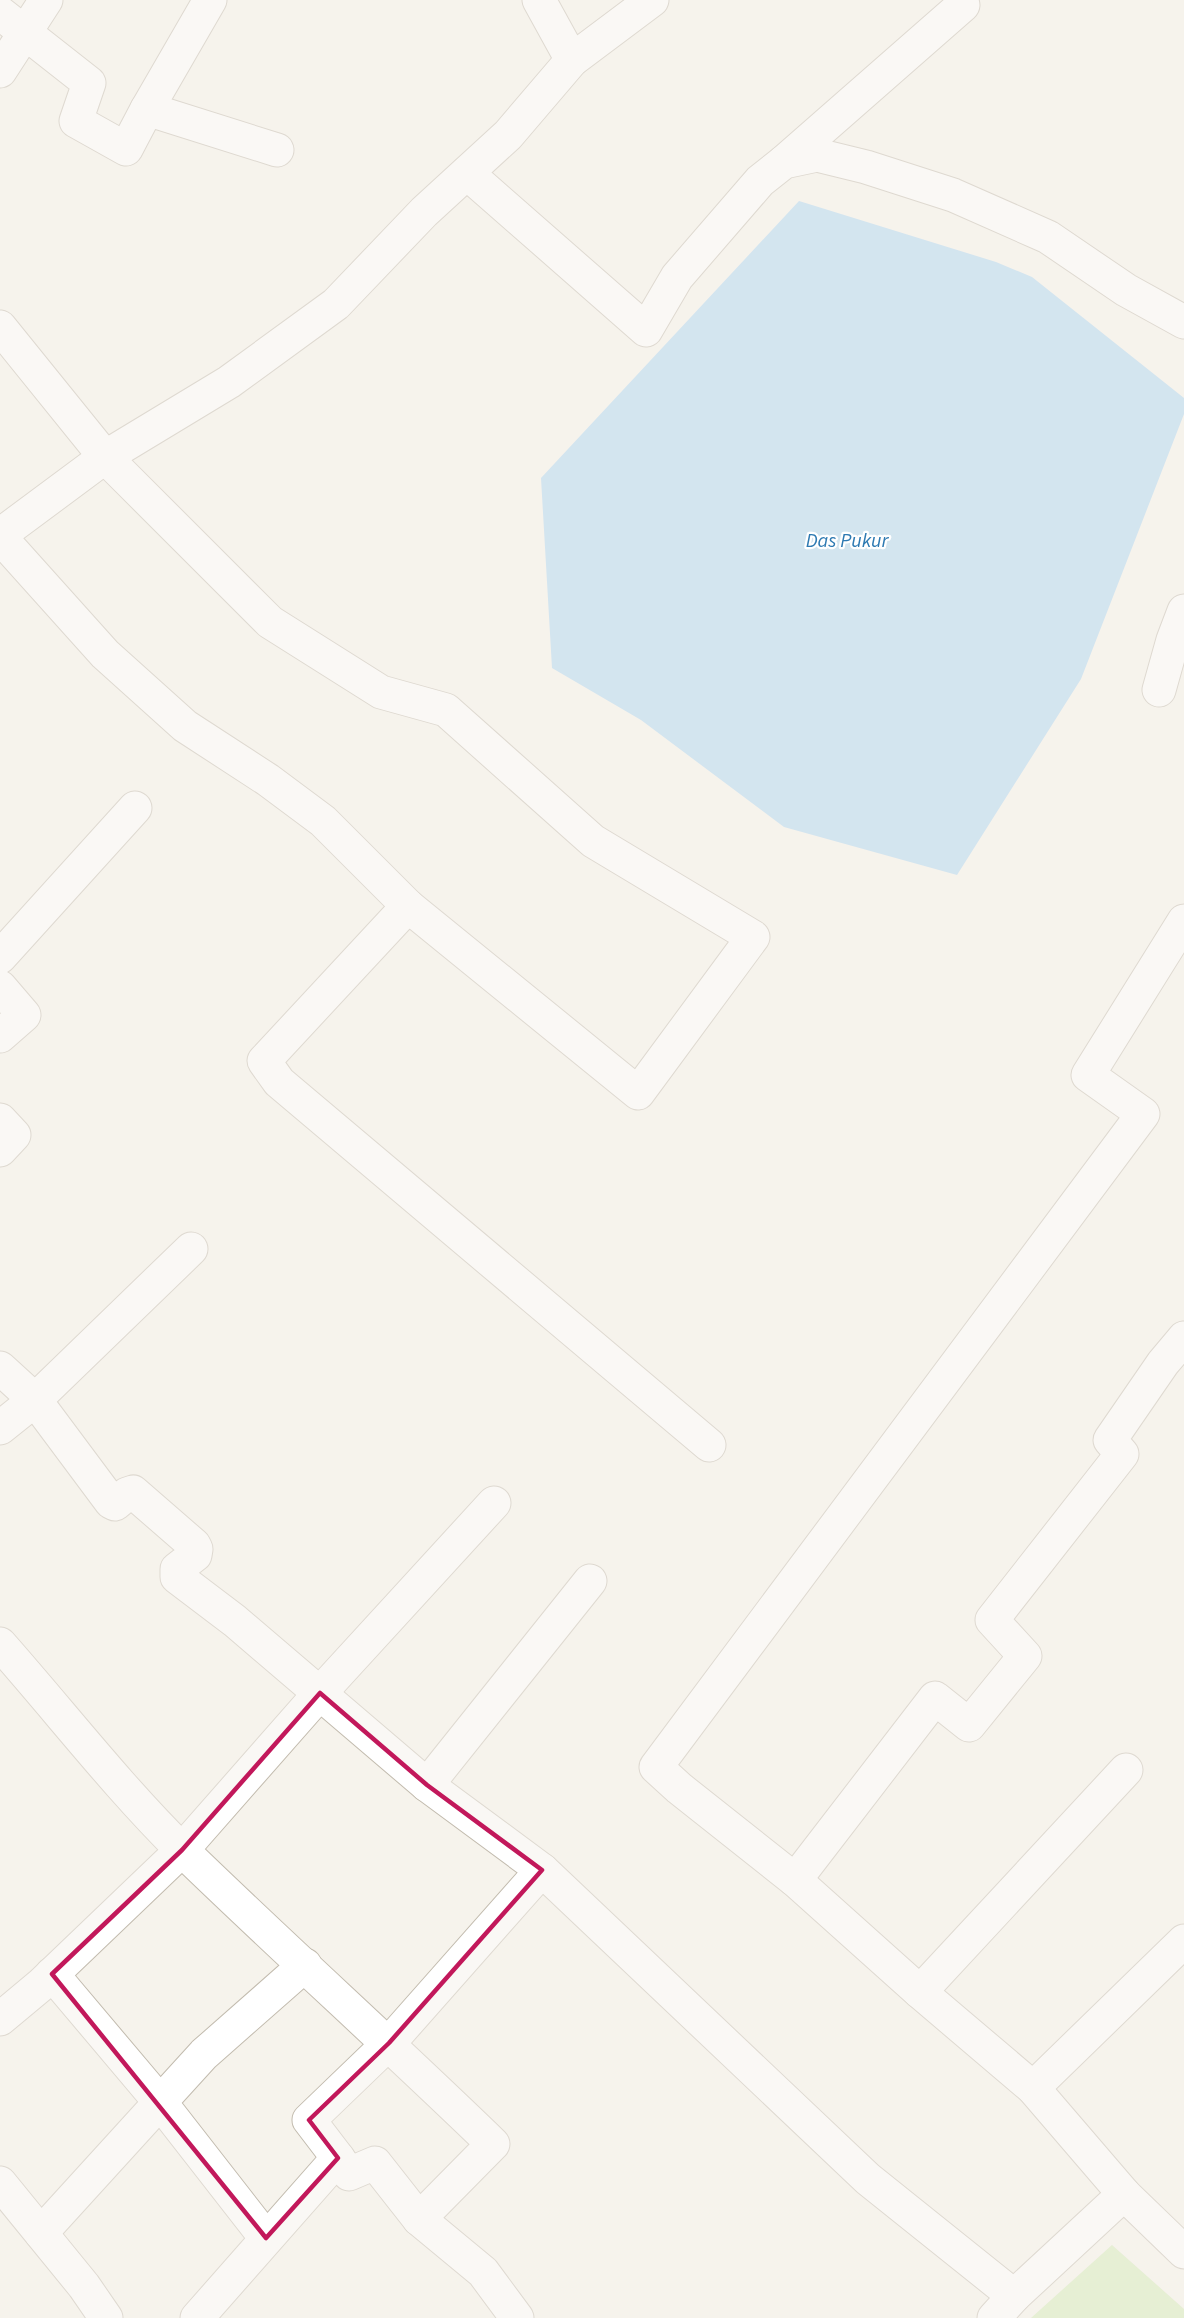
<svg xmlns="http://www.w3.org/2000/svg" width="1184" height="2318" font-family="'Source Sans 3',sans-serif">
<rect width="100%" height="100%" fill="#f6f3ec"/>
<!-- green -->
<polygon fill="#d2eab5" points="1112,2245 1184,2309 1184,2318 1031,2318"/>
<!-- water -->
<polygon fill="#a9d4f2" points="799,201 996,262 1032,277 1184,398 1184,414 1081,679 957,875 784,827 641,720 552,668 541,478"/>
<g fill="none" stroke-linecap="round" stroke-linejoin="round">
<defs>
<g id="minor">
<polyline points="539,0 572,60"/>
<polyline points="0,13 89,83 76,121 126,149 147,109 277,150"/>
<polyline points="0,71 46,0"/>
<polyline points="147,109 210,0"/>
<polyline points="784,162 963,5"/>
<polyline points="467,173 646,330 677,277 760,181 784,162 817,155 866,167 953,195 1048,237 1126,290 1184,322"/>
<polyline points="0,327 105,457 270,622 381,692 446,710 593,841 753,937 638,1093 408,906 264,1061 279,1082 709,1445"/>
<polyline points="0,535 105,457 229,382 336,304 424,212 508,135 572,60 652,0"/>
<polyline points="0,537 105,654 185,726 268,780 323,821 408,906"/>
<polyline points="1159,690 1173,640 1184,611"/>
<polyline points="0,957 135,808"/>
<polyline points="0,987 24,1015 0,1036"/>
<polyline points="0,1120 14,1135 0,1150"/>
<polyline points="0,1368 35,1400 191,1249"/>
<polyline points="0,1428 35,1400 111,1502 115,1504 127,1494 133,1492 194,1545 196,1549 195,1555 177,1569 177,1577 235,1621 427,1785 542,1870 868,2179 1014,2296"/>
<path d="M 0,1644 C 61,1713 118,1787 183,1851 C 285,1950 391,2045 493,2144 L 419,2219 L 483,2272 L 517,2318"/>
<polyline points="427,1785 590,1581"/>
<polyline points="795,1880 935,1698 969,1725 1025,1656 992,1620 1122,1454 1110,1440 1163,1363 1184,1338"/>
<polyline points="52,1974 160,2102 266,2238"/>
<polyline points="920,1992 1126,1770"/>
<polyline points="0,2019 42,1984 182,1850 320,1693 494,1503"/>
<polyline points="1033,2088 1184,1941"/>
<polyline points="338,2158 349,2174 375,2163 419,2219"/>
<polyline points="0,2183 84,2286 106,2318"/>
<polyline points="1124,2194 1033,2088 920,1992 795,1880 679,1788 656,1767 1143,1114 1088,1075 1184,921"/>
<polyline points="41,2233 204,2054 305,1965"/>
<polyline points="197,2318 338,2158 309,2120 389,2043 542,1870"/>
<polyline points="994,2318 1014,2296 1124,2194 1184,2252"/>
</g>
</defs>
<!-- minor casing -->
<use href="#minor" stroke="#c2bbae" stroke-width="35"/>
<!-- minor -->
<use href="#minor" stroke="#fff" stroke-width="33"/>
</g>
<!-- marked area -->
<path d="M0 0H1184V2318H0ZM 320,1693 L 427,1785 L 542,1870 L 389,2043 L 309,2120 L 338,2158 L 266,2238 L 52,1974 L 182,1850 Z" fill="#f6f3ec" fill-opacity=".55" fill-rule="evenodd"/>
<path fill="none" stroke="#c2185b" stroke-width="4.5" stroke-linejoin="round" d="M 320,1693 L 427,1785 L 542,1870 L 389,2043 L 309,2120 L 338,2158 L 266,2238 L 52,1974 L 182,1850 Z"/>
<g text-anchor="middle" dominant-baseline="central" stroke-width="4.5" stroke-linejoin="round" paint-order="stroke">
<!-- water labels -->
<g font-size="20" font-style="italic" fill="#2e7ab2" stroke="#fff">
<text x="847" y="541">Das Pukur</text>
</g>
</g>
</svg>
